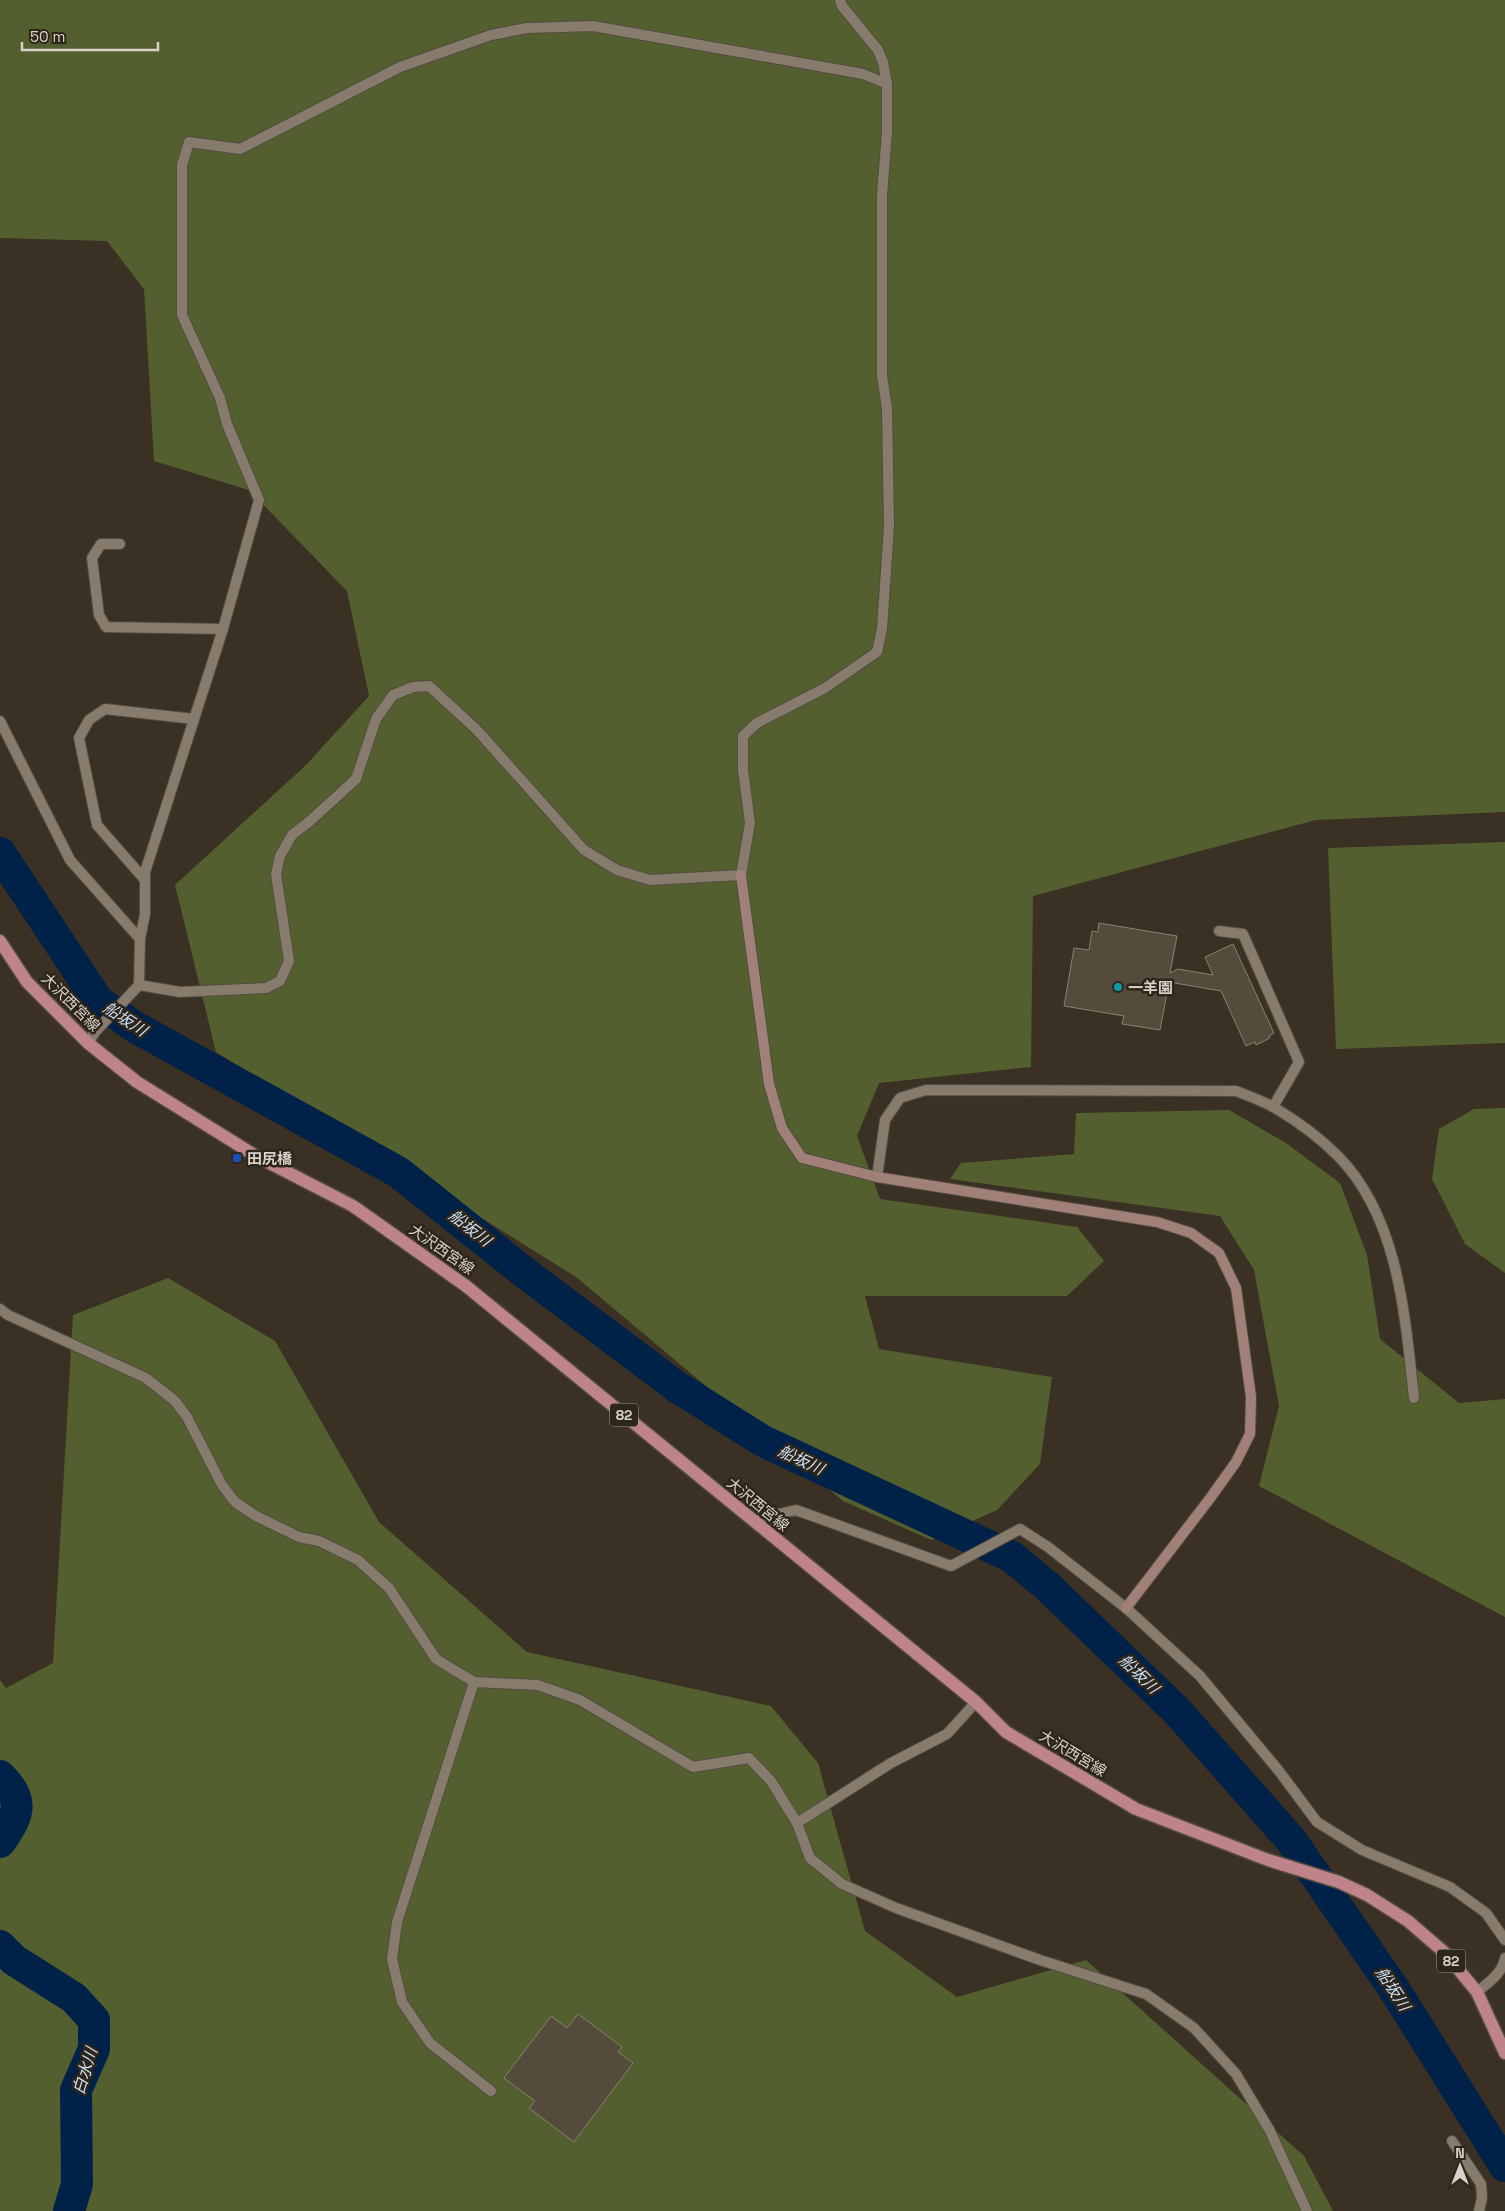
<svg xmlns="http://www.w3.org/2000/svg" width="1505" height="2211" font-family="'Space Grotesk','Noto Sans JP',sans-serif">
<rect width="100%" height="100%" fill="#3a3023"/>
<!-- green -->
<g fill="#545f2f">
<polygon points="0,0 1505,0 1505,812 1316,820 1033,896 1031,1067 879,1083 857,1136 880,1199 1077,1227 1104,1261 1067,1296 865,1296 879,1349 1052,1377 1040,1464 997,1510 931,1540 843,1501 576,1277 216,1052 175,885 306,765 369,696 347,591 249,490 154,461 144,289 107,241 0,238"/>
<polygon points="1505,842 1505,1043 1336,1049 1328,848"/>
<polygon points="1505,1108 1505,1273 1465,1244 1432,1179 1439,1129 1474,1109"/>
<polygon points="1229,1110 1286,1143 1340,1183 1367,1255 1380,1339 1459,1403 1505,1399 1505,1617 1259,1486 1279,1406 1254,1270 1220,1216 950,1179 961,1163 1074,1154 1076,1113"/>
<polygon points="168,1278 275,1341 379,1522 527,1652 771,1706 818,1763 865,1931 957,1997 1086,1960 1304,2156 1333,2211 0,2211 0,1680 6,1688 53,1663 73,1315"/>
</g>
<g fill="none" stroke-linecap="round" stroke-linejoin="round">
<!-- river -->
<g stroke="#002248" stroke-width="32">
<polyline points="0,853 98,1001 135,1027 398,1172 529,1276 677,1387 763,1441 1012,1557 1047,1586 1177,1711 1291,1840 1394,1989 1505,2166"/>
<path d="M 0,1776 C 26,1801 18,1816 0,1842"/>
<polyline points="0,1946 14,1960 74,1998 94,2020 94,2049 76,2090 77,2184 69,2211"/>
</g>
</g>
<!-- building -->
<g fill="#554b3d" stroke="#8b8071">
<polygon points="1099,923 1177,936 1170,973 1178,969 1213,975 1205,957 1233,944 1274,1033 1269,1036 1270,1038 1256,1045 1255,1042 1246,1046 1221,991 1169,982 1160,1030 1122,1024 1124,1016 1064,1006 1074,948 1089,950 1092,931 1098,932"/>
<polygon points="578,2014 622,2047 618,2052 633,2063 574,2142 529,2108 535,2101 504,2078 551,2016 567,2028"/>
</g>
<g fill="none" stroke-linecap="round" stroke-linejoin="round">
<defs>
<polyline id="lane" points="1219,931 1243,934 1299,1062 1273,1107"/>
<g id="street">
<polyline points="120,544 101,544 92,558 99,615 106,627 223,629"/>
<polyline points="0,721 70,860 140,939"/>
<polyline points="145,880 97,825 79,738 89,720 105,709 194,719"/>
<polyline points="139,985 180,992 266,988 280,981 289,961 276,874 280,856 292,835 310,821 356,779 376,719 393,695 413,687 429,686 476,729 584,850 617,870 650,880 741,875 750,823 743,770 743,736 757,723 825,688 877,652 882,629 889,526 887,408 882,376 882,195 887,132 887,84 883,62 878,50 842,6 840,0"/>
<polyline points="88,1043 95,1032 139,985 140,939 145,914 145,872 223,629 259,500 227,424 220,398 182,315 182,165 189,142 240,149 400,67 491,35 527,28 593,26 863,74 887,84"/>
<path d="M 877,1177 L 885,1120 L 900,1098 L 926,1090 L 1236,1091 C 1249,1096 1263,1101 1275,1108 C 1297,1121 1320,1138 1338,1156 C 1399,1218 1405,1317 1414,1398"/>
<polyline points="0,1309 8,1315 146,1378 175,1401 187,1417 222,1485 235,1502 256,1516 299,1537 319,1541 358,1560 389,1588 436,1659 474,1682 538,1685 580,1700 693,1767 749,1758 771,1781 797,1823 810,1858 842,1884 896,1908 1040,1960 1146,1994 1194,2028 1236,2074 1270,2131 1307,2211"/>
<polyline points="753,1520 796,1510 951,1566 1020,1529 1048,1547 1126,1608 1200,1676 1279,1771 1317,1822 1362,1850 1450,1887 1486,1913 1505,1940"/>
<polyline points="474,1682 397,1922 392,1959 402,2002 430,2043 491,2091"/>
<polyline points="797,1823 891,1763 947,1734 976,1702"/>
<path d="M 1477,1992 C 1489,1982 1502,1974 1505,1958"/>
<polyline points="1452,2141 1481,2184 1482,2198 1479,2211"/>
</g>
<polyline id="secondary" points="741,875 769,1084 782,1128 802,1158 877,1177 1157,1222 1191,1233 1219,1253 1236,1288 1251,1397 1250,1434 1236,1462 1211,1497 1126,1608"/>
<polyline id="primary" points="0,941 27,982 88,1043 137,1082 256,1156 353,1206 466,1286 976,1702 1006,1732 1136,1809 1268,1860 1339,1882 1367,1895 1408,1921 1445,1953 1477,1992 1505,2053"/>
</defs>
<!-- lane casing -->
<use href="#lane" stroke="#544c41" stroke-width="12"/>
<!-- street casing -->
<use href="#street" stroke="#544c41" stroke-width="12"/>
<!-- secondary casing -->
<use href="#secondary" stroke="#544c41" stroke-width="12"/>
<!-- primary casing -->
<use href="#primary" stroke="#544c41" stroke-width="15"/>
<!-- lane -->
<use href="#lane" stroke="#867b6c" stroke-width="10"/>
<!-- street -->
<use href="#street" stroke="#867b6c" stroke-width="10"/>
<!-- secondary -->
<use href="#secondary" stroke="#a2807a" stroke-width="10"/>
<!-- primary -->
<use href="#primary" stroke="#be8489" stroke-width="12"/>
</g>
<!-- markers -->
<circle fill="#0f9aa8" stroke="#2f261a" stroke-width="2" cx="1118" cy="987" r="5"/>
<rect fill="#1a4fb4" stroke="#2f261a" stroke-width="2" x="232" y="1153" width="10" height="10" rx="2.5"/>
<g text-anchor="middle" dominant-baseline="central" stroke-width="5" stroke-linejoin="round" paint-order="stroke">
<!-- shield labels -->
<g fill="#2f261a" stroke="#a59e94" stroke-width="1">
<rect x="610" y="1403.5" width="28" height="23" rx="4"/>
<rect x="1437" y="1949.5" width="28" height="23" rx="4"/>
</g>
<g font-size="14" font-weight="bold" fill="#d7d1c9">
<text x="624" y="1415">82</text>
<text x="1451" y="1961">82</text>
</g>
<!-- poi labels -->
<g font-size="15" font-weight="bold" fill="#d7d1c9" stroke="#2f261a" text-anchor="start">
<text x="1128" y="987">一羊園</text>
<text x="247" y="1158">田尻橋</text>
</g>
<!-- street labels -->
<g font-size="15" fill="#d7d1c9" stroke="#2f261a">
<text transform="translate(71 1002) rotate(45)">大沢西宮線</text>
<text transform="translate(442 1249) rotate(35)">大沢西宮線</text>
<text transform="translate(758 1504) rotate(39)">大沢西宮線</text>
<text transform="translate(1073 1753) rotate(31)">大沢西宮線</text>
</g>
<!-- water labels -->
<g font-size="16" font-style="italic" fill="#c9dffa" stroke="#2f261a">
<text transform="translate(125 1019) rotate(33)">船坂川</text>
<text transform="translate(470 1228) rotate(38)">船坂川</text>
<text transform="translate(801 1460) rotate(25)">船坂川</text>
<text transform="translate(1139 1674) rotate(44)">船坂川</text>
<text transform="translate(1393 1989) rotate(57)">船坂川</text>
<text transform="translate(85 2071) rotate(-73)">白水川</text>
</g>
</g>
<!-- north arrow -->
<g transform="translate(1460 2166)" stroke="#2f261a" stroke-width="4" paint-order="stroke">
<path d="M0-4L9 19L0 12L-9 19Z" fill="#d7d1c9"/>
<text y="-8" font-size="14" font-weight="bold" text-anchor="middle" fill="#d7d1c9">N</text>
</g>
<!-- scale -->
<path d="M22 42v8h136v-8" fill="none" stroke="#d7d1c9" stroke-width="2.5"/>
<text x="30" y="42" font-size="15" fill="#d7d1c9" stroke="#2f261a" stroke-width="4" paint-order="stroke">50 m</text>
</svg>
